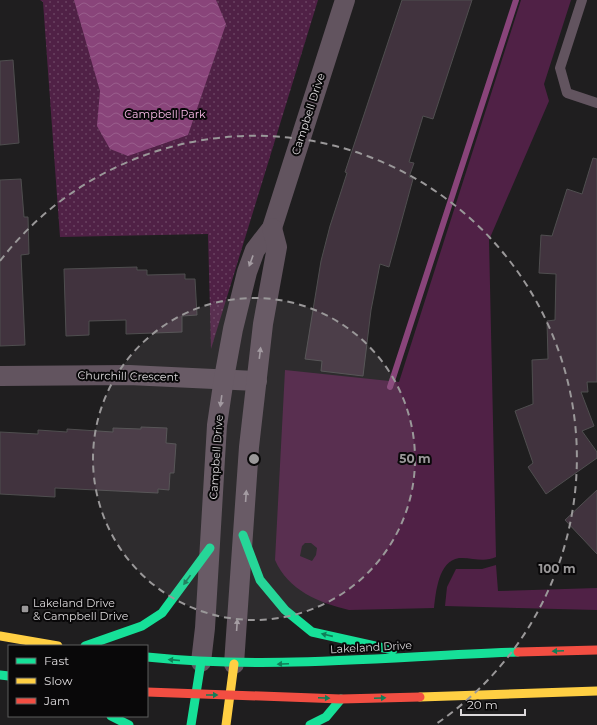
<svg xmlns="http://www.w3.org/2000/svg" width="597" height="725" font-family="Montserrat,sans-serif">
<defs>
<pattern id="park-dots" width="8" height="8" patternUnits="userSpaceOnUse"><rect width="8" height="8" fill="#502146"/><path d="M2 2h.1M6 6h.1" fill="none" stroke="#694160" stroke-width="1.8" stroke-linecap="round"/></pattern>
<pattern id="water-waves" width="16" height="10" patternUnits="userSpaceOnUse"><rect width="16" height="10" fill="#89447a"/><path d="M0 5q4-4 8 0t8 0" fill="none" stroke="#995e8c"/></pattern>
</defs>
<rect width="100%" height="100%" fill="#1f1e1f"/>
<!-- green -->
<g fill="#502146" fill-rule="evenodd">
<path d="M 521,0 L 571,0 L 544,84 L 549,101 L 489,240 L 496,557 C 483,563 472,557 459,558 C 438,561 436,593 434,608 L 349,610 C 319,603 288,590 275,560 L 285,370 L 399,382 ZM 305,543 L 311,543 L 317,548 L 316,555 L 312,561 L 300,556 L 302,546 Z"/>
<polygon points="496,565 498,591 597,588 597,610 445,606 447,587 456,569 482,569"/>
</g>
<!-- park -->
<polygon fill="url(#park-dots)" points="40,0 318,0 211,349 208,234 60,237 43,2"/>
<!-- water -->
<polygon fill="url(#water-waves)" points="74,0 216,0 226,24 188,135 128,156 110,149 97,126 100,91"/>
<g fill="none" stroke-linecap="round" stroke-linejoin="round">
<!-- stream -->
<polyline stroke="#89447a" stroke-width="6" points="390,387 516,0"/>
</g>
<!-- building -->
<g fill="#41333e" stroke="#4f4e4f">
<polygon points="402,0 472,0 433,119 423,116 409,162 414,163 409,177 413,179 389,267 380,264 371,310 363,376 321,371 322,361 305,359 321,261 330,226 347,173 345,172"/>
<polygon points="13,60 19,143 0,145 0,61"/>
<polygon points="593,158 597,159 597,382 587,382 588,392 581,392 594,426 582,431 597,452 597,458 546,494 528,467 533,463 515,411 533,404 532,360 548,359 547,321 555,320 556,274 539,273 541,235 552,236 567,189 582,194"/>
<polygon points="21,179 24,217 28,217 29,254 21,255 25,345 0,346 0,180"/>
<polygon points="137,267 137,270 147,270 147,275 185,274 185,279 195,279 197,315 182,316 182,332 126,334 126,320 89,321 89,335 66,336 64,269"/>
<polygon points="141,427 167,428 166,443 176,444 174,473 170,473 169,490 158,489 158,493 55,488 55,497 0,494 0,432 38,434 38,430 67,432 67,429 113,432 113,428 141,429"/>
<polygon points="597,490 597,554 565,520"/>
</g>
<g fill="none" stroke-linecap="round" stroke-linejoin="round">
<!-- lane -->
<polyline stroke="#62545f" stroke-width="10" points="582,0 560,68 567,93 597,103"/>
<!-- street -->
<g stroke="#62545f" stroke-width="20">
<polyline points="0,376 129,375 257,381"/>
<polyline points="201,662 205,628 217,425 224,378 233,329 247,272 255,250 272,228 345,0"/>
<polyline points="234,664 249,447 263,324 277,247 272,228"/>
</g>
<!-- fast -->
<g stroke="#16e098" stroke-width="9">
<polyline points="243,535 260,580 285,610 312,632 393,650"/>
<polyline points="85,646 142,626 162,613 210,548"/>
<path d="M 147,657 C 271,670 394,656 518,652"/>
<polyline points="0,675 9,676"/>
<polyline points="111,716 129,725"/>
<polyline points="191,725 201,662"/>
<polyline points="310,725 326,717 341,699"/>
</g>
<!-- slow -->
<g stroke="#ffcf43" stroke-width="9">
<polyline points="0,636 58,646"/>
<polyline points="420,697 597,691"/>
<polyline points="226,725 234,664"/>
</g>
<!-- jam -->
<g stroke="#f24e42" stroke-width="9">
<polyline points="518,652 597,650"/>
<polyline points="147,692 341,699 420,697"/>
</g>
</g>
<!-- one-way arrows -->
<defs><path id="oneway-solid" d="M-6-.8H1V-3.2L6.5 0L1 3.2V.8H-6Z"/></defs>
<g fill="#a59da3">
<use href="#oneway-solid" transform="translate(251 261) rotate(110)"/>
<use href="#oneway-solid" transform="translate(260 353) rotate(-83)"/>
<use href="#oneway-solid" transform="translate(221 401) rotate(98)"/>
<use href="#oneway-solid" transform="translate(246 496) rotate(-86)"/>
<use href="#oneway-solid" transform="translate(237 625) rotate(-86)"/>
</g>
<g fill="#107f58">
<use href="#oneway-solid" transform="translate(187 580) rotate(126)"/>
<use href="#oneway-solid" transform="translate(327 635) rotate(-167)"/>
<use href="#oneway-solid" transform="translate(558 651) rotate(178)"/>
<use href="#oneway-solid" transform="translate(174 660) rotate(-175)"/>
<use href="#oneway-solid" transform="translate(283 664) rotate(177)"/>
<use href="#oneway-solid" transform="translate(212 695)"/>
<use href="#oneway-solid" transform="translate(324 698) rotate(2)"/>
<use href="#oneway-solid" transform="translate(380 698) rotate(-2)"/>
</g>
<!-- distance rings -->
<circle cx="254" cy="459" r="161" fill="#9a9899" fill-opacity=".12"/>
<g fill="none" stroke="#9a9899" stroke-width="2" stroke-dasharray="7 5">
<circle cx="254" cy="459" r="161"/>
<path d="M0 261A322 322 0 1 1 436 724"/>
</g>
<!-- markers -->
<rect fill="#9a9899" stroke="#090809" stroke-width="1.5" x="21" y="605" width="8" height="8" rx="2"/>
<g text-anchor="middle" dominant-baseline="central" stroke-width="4" stroke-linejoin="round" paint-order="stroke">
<!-- park labels -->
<g font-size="11" fill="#fcbcea" stroke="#090809">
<text x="165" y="114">Campbell Park</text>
</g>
<!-- street labels -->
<g font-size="11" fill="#dcd9db" stroke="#090809">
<text transform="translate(308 114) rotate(-72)">Campbell Drive</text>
<text transform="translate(128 376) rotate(1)">Churchill Crescent</text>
<text transform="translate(216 457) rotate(-86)">Campbell Drive</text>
<text transform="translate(371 647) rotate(-3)">Lakeland Drive</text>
</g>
<!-- poi labels -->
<g font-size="11" fill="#dcd9db" stroke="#090809" text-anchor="start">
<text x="33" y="603">Lakeland Drive<tspan x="33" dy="13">&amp; Campbell Drive</tspan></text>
</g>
</g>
<circle cx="254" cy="459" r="6" fill="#9a9899" stroke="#090809" stroke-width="2"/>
<g font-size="12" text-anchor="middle" font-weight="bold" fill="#9a9899" stroke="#090809" stroke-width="4" stroke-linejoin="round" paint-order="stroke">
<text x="415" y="463">50 m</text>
<text x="557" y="573">100 m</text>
</g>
<!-- legend -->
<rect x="8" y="645" width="140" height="72" fill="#090809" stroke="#5d5c5d"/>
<rect x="16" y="658" width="20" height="6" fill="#16e098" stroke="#5d5c5d"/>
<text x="44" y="665" font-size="12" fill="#dcd9db">Fast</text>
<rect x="16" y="678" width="20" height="6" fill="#ffcf43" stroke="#5d5c5d"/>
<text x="44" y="685" font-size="12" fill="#dcd9db">Slow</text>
<rect x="16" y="698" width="20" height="6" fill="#f24e42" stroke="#5d5c5d"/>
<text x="44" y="705" font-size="12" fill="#dcd9db">Jam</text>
<!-- scale -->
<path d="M461 709v6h64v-6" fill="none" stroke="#dcd9db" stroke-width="2"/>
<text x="467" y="709" font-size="12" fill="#dcd9db" stroke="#090809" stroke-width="3" paint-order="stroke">20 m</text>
</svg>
